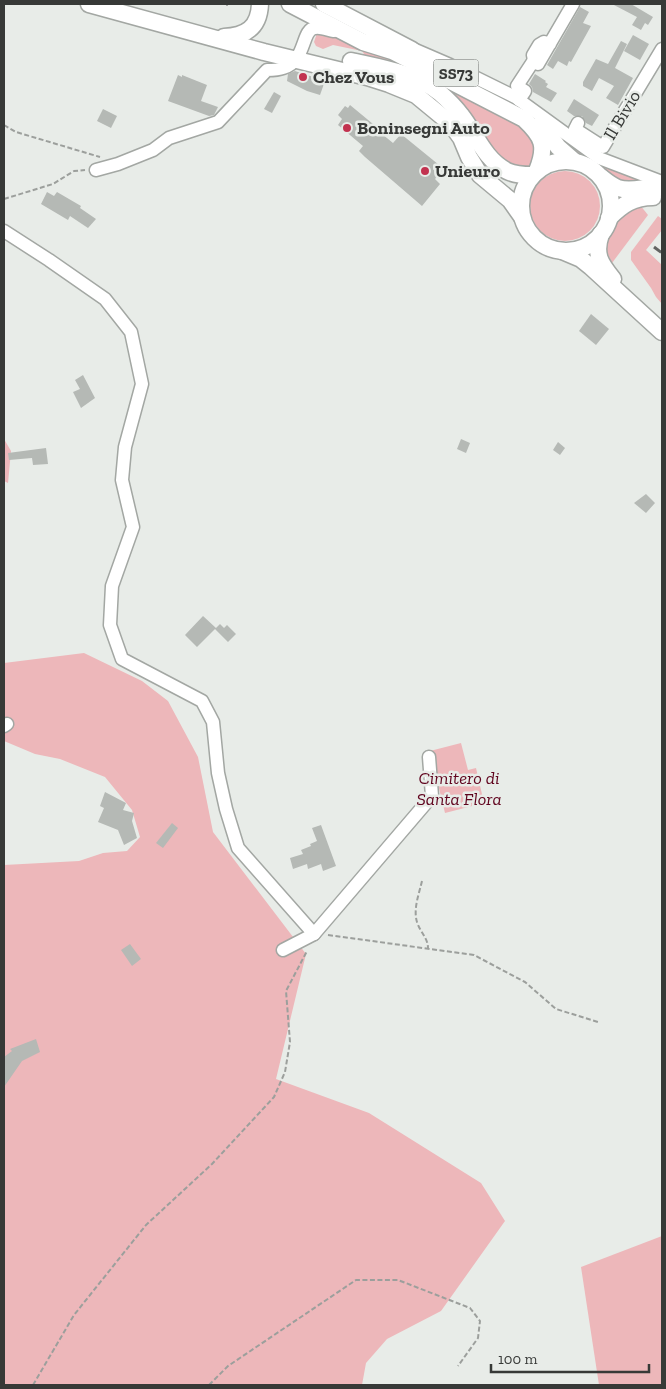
<svg xmlns="http://www.w3.org/2000/svg" width="666" height="1389" font-family="'Zilla Slab',serif">
<rect width="100%" height="100%" fill="#e8ece8"/>
<!-- green -->
<g fill="#edb7ba">
<polygon points="317,33 348,39 459,91 528,131 537,145 533,165 524,171 501,161 465,114 370,63 362,51 333,45 323,49 316,46 314,42"/>
<polygon points="551,126 649,181 647,184 615,181 589,158 578,155 570,150"/>
<circle cx="565" cy="206" r="35"/>
<polygon points="640,205 648,215 612,263 605,248 606,240 620,215"/>
<polygon points="658,216 662,219 662,230 646,250 662,265 662,304 656,297 651,288 631,260 631,252"/>
<polygon points="4,439 11,451 8,483 4,481"/>
<polygon points="84,653 142,681 168,701 198,757 213,832 306,954 276,1079 369,1113 481,1183 505,1221 441,1311 387,1339 366,1363 362,1385 4,1385 4,865 79,861 103,853 127,851 140,837 132,810 105,777 60,759 35,754 4,741 4,663"/>
<polygon points="461,743 468,770 476,768 484,803 445,813 430,751"/>
<polygon points="662,1236 662,1385 599,1385 581,1267"/>
</g>
<!-- building -->
<g fill="#b5b9b5">
<polygon points="612,4 631,4 653,17 648,25 645,23 641,30 632,25 637,17"/>
<polygon points="580,7 589,12 583,23 591,26 571,62 569,61 567,66 558,61 553,69 547,65"/>
<polygon points="633,35 649,44 640,60 624,51"/>
<polygon points="621,41 627,44 615,68 633,78 618,105 606,98 614,86 599,78 592,91 583,86 583,82 596,59 608,64"/>
<polygon points="295,71 325,81 320,95 307,91 287,81 288,74"/>
<polygon points="535,74 546,81 545,82 548,84 546,87 557,93 551,102 533,92 532,87 529,84"/>
<polygon points="178,75 182,77 182,75 207,85 201,101 218,107 214,115 209,116 168,101"/>
<polygon points="274,92 281,96 272,113 264,109"/>
<polygon points="574,99 599,115 592,126 586,123 582,116 574,116 567,111"/>
<polygon points="350,105 373,124 371,125 393,143 401,134 444,169 435,179 440,184 422,206 365,157 359,151 363,146 338,125 342,119 338,115 345,106 348,108"/>
<polygon points="103,109 117,116 111,128 97,121"/>
<polygon points="47,192 54,196 57,192 81,206 80,208 96,219 88,228 70,216 68,220 41,204"/>
<polygon points="591,314 609,329 596,345 579,331"/>
<polygon points="83,375 95,398 81,408 73,392 80,389 75,380"/>
<polygon points="461,439 470,443 466,453 457,449"/>
<polygon points="558,442 565,448 560,455 553,450"/>
<polygon points="46,448 48,464 33,465 32,458 9,460 8,453"/>
<polygon points="646,494 655,503 646,513 634,503"/>
<polygon points="203,616 216,628 220,624 224,628 227,625 236,634 228,642 215,629 197,647 185,635"/>
<polygon points="105,792 126,803 123,810 134,813 132,821 137,838 124,845 118,830 98,822 104,808 100,806"/>
<polygon points="172,823 178,828 163,848 156,843"/>
<polygon points="321,825 336,866 323,871 321,864 308,869 307,864 293,869 290,858 303,854 301,850 311,846 310,844 317,841 312,828"/>
<polygon points="130,944 141,959 132,966 121,950"/>
<polygon points="36,1039 40,1052 22,1061 4,1087 4,1057 12,1051 10,1049"/>
</g>
<g fill="none" stroke-linecap="round" stroke-linejoin="round">
<defs>
<g id="minor">
<polyline points="550,44 544,42 539,45 533,55 534,60 538,64 573,4"/>
<polyline points="406,46 450,65 515,97 599,158 662,182"/>
<polyline points="519,100 525,91 517,86 534,60"/>
<polyline points="578,123 575,129 603,147 662,49"/>
<path d="M 96,170 L 118,164 L 153,150 L 169,138 L 218,122 L 267,70 C 272,70 278,70 283,68 C 307,61 301,29 315,28 C 321,27 328,30 334,31"/>
<polyline points="4,231 49,260 105,299 131,332 142,384 125,447 122,480 133,527 112,586 110,625 122,659 202,701 213,722 218,773 226,809 238,848 314,934"/>
<polyline points="4,726 7,724"/>
<polyline points="283,950 314,934 432,796 429,757"/>
</g>
<g id="major">
<polyline points="89,4 264,52 367,77 389,84 416,95 450,123 461,138 469,157 480,175 510,200 522,217"/>
<path d="M 290,4 L 363,42 L 392,51 L 524,119 C 543,137 547,146 537,171"/>
<polyline points="324,4 412,50"/>
<path d="M 224,37 C 246,36 259,28 260,4"/>
<path d="M 351,61 C 382,68 415,73 440,93 C 448,100 455,107 461,115 C 476,134 484,159 507,171 C 515,175 524,175 533,175"/>
<polyline points="541,124 558,147 574,161"/>
<circle cx="566" cy="206" r="45"/>
<path d="M 601,177 C 606,181 612,186 618,188 C 632,193 648,185 662,188"/>
<path d="M 609,218 C 622,205 633,197 653,197"/>
<path d="M 601,234 C 594,254 600,263 613,279"/>
<polyline points="562,251 581,259 591,267 662,332"/>
</g>
</defs>
<!-- minor casing -->
<use href="#minor" stroke="#a3a7a3" stroke-width="15"/>
<!-- major casing -->
<use href="#major" stroke="#a3a7a3" stroke-width="19"/>
<!-- path -->
<g stroke="#9c9f9c" stroke-width="2" stroke-dasharray="5 2.5" stroke-linecap="butt">
<polyline points="4,125 16,132 100,157"/>
<polyline points="4,199 53,184 74,171 85,170"/>
<path d="M 422,881 C 419,894 413,909 417,922 C 420,932 428,938 428,948"/>
<polyline points="328,935 474,955 525,982 556,1009 598,1022"/>
<polyline points="33,1385 74,1315 146,1225 212,1164 274,1097 285,1072 290,1042 286,991 307,951"/>
<polyline points="209,1385 228,1366 356,1280 398,1280 470,1308 480,1321 478,1338 458,1366"/>
</g>
<!-- minor -->
<use href="#minor" stroke="#fff" stroke-width="12"/>
<!-- major -->
<use href="#major" stroke="#fff" stroke-width="16"/>
<!-- rail -->
<g stroke="#626462" stroke-width="3" stroke-dasharray="9 9" stroke-linecap="butt">
<polyline points="226,4 228,4"/>
<polyline points="654,247 662,253"/>
</g>
</g>
<!-- markers -->
<g fill="#c2324f" stroke="#e8ece8" stroke-width="2">
<circle cx="303" cy="77" r="5"/>
<circle cx="347" cy="128" r="5"/>
<circle cx="425" cy="171" r="5"/>
</g>
<g text-anchor="middle" dominant-baseline="central" stroke-width="5" stroke-linejoin="round" paint-order="stroke">
<!-- shield labels -->
<rect fill="#e8ece8" stroke="#6c6f6c" stroke-width="1" x="433.5" y="59.5" width="45" height="27" rx="4"/>
<g font-size="16" font-weight="bold" fill="#373937">
<text x="456" y="73">SS73</text>
</g>
<!-- poi labels -->
<g font-size="18" font-weight="bold" fill="#373937" stroke="#e8ece8" text-anchor="start">
<text x="313" y="77">Chez Vous</text>
<text x="357" y="128">Boninsegni Auto</text>
<text x="435" y="171">Unieuro</text>
</g>
<!-- street labels -->
<g font-size="18" fill="#373937" stroke="#e8ece8">
<text transform="translate(622 115) rotate(-59)">Il Bivio</text>
</g>
<!-- park labels -->
<g font-size="18" font-style="italic" fill="#60041e" stroke="#e8ece8">
<text x="459" y="778">Cimitero di<tspan x="459" dy="21">Santa Flora</tspan></text>
</g>
</g>
<!-- border -->
<rect width="666" height="1389" fill="none" stroke="#373937" stroke-width="10"/>
<!-- scale -->
<path d="M491 1364v8h158v-8" fill="none" stroke="#373937" stroke-width="2.5"/>
<text x="498" y="1364" font-size="15" fill="#373937" stroke="#e8ece8" stroke-width="4" paint-order="stroke">100 m</text>
</svg>
